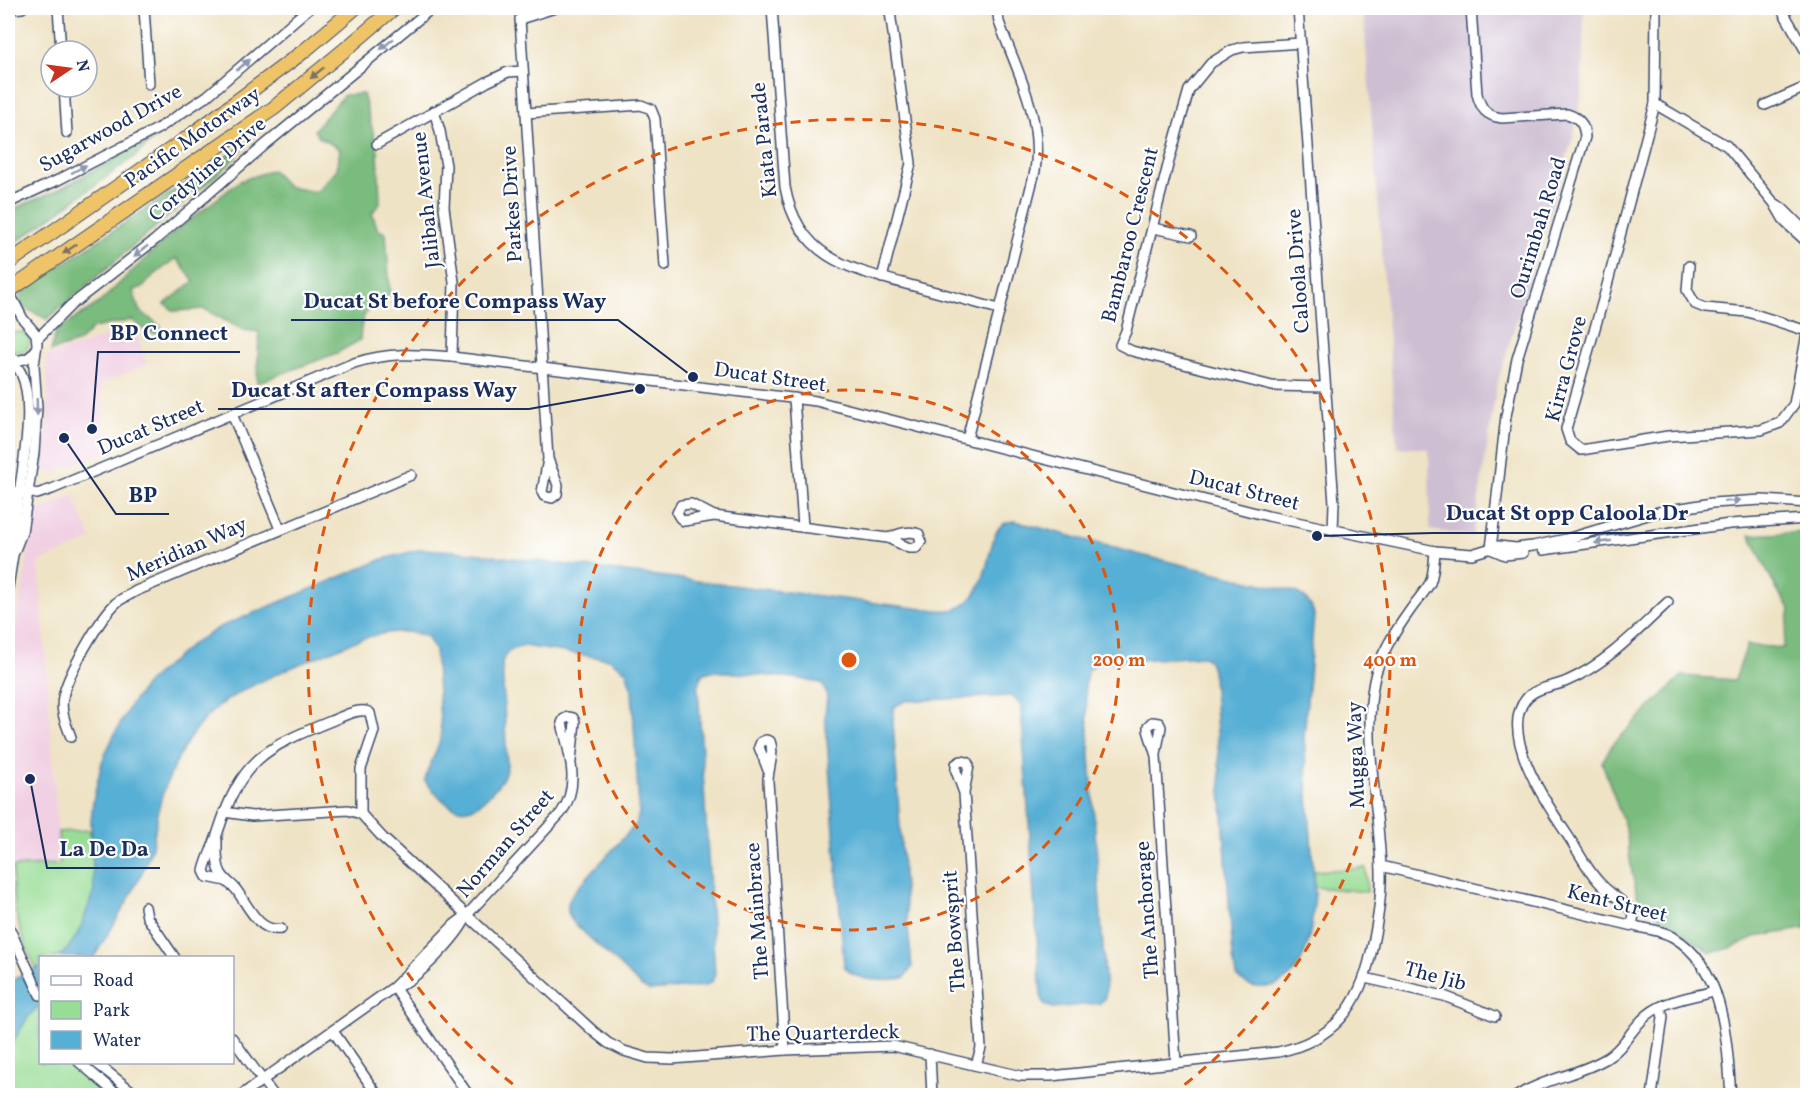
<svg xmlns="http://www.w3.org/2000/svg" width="1815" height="1103" font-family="Vollkorn,serif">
<rect width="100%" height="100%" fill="#fff"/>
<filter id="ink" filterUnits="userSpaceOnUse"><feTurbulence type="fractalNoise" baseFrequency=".0167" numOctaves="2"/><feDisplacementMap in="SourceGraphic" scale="12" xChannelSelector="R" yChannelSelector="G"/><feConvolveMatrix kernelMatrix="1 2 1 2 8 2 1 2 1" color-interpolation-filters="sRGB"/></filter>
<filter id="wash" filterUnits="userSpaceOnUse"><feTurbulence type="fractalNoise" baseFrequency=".008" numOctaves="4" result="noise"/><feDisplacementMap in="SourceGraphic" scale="24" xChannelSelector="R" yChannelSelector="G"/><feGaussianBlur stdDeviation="1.35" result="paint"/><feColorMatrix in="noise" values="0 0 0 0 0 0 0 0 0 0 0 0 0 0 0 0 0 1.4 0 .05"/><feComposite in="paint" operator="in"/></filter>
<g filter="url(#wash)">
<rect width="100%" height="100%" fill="#efe3c5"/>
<!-- built -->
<g fill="#f1d0e3">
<polygon points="134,328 147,364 101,384 105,452 51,473 42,466 48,418 46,356"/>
<polygon points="73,495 92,540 39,562 60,864 11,868 8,835 8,671 35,512"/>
</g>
<!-- industrial -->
<polygon fill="#cebed1" points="1363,8 1584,8 1582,90 1575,130 1497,384 1473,536 1430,530 1429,449 1397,447"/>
<!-- green -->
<g fill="#98dd95" stroke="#5a867a" stroke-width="1.5">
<circle cx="19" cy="342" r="10"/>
<path d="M 90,830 C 90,850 96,871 94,891 C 92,907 74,949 59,956 C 54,959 46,957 40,958 L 40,967 L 36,968 C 19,935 11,905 13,867 L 60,864 L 58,832 Z"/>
<polygon points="1366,868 1367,892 1315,887 1314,871"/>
<polygon points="39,1005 40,1062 73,1063 78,1069 111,1095 8,1096 8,1048 28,1017"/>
</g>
<!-- forest -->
<g fill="#7abc7e" stroke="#4a766e" stroke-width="1.5">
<path d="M 363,94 L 378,151 L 380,203 L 372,213 L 378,230 L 386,233 L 390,294 C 366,308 361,312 360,340 L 337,353 L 257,383 L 259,332 L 243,330 L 204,309 L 174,311 L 165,304 L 194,281 L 176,258 L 152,277 L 143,287 L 133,290 L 139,310 L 160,326 L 165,336 L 146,331 L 132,320 L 93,328 L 79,342 L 51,351 L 56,331 L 99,303 L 168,237 L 240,181 L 272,170 L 288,187 L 317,192 L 337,169 L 340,149 L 319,137 L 314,130 L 344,95 Z"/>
<polygon points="159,134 137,155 8,248 8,211 56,191"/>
<polygon points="251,140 226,167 47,319 21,306 20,292"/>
<polygon points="1807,532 1807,928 1755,937 1731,948 1711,953 1639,902 1632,873 1626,830 1602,762 1613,744 1682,676 1735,680 1747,645 1783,648 1790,609 1777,590 1750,535"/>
</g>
<!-- water -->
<g fill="#56afd4" stroke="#386f99" stroke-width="1.5">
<path d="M 1015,521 L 1137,554 L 1296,592 L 1305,598 L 1311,606 L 1314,615 L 1304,738 L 1315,895 C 1311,930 1308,982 1266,987 C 1253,988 1245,985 1236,976 L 1233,958 L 1213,676 C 1211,668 1211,660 1204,656 L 1104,662 L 1097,664 L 1088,671 L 1085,682 L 1106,992 L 1104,999 L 1100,1003 L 1053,1008 L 1045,1005 L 1041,996 L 1021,708 L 1018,701 L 1011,696 L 906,701 L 899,704 L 894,708 L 893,721 L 904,888 L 912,967 L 904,978 C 885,981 856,983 844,966 L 825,713 C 827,700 829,694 821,683 L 795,678 L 713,671 L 704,673 L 700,678 L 698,687 L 715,974 L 712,982 L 704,986 L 649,991 L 642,987 L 574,923 C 566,913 566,905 572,894 L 636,824 L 639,813 L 632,690 L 626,671 L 609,659 L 524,646 C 513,648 506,651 502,662 L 507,766 C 505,779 498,785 490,794 C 464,823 446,807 425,781 C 427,764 439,752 441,734 L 435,651 L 427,636 C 391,624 354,641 322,655 C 290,668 253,683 224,702 C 193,723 174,762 162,796 C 156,814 156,835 150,853 C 137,889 113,925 94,957 L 58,957 L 67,950 L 79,932 L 94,891 L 91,821 L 93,801 L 102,762 L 114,735 L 131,704 L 150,680 L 192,644 L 220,627 L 383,559 L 422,549 L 456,551 L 924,609 C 934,609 947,612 956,609 C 995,594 984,532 1005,523 C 1008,521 1012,522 1015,521 Z"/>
<polygon points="40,967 40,1004 28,1017 8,1050 8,985 14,979"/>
</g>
</g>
<g filter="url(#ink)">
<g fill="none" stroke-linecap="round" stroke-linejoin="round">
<defs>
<g id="minor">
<polyline points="58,8 61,51"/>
<polyline points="144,8 149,84"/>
<path d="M 772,8 L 785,187 C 798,258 849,269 910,285 C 940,293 970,301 999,309"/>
<polyline points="1298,8 1334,503 1333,531"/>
<path d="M 1471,8 L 1477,94 C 1481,109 1486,116 1502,118 L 1567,114 C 1580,118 1584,124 1585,137 L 1517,359 L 1506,416 L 1491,549"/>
<polyline points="1656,8 1655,104 1605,293 1566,429 1570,441 1581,450 1668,436 1761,430 1780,423 1794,404 1808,328"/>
<polyline points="1781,8 1808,55"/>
<polyline points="8,9 22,8"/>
<polyline points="1301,43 1243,47 1232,50 1211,63 1189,90 1169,161 1126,331 1120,345 1132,351 1272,386 1325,387"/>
<polyline points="64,87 67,133"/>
<polyline points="1655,104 1727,146 1774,203 1785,222 1808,243"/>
<polyline points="1765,105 1808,86"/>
<polyline points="434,111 440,131 446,166 444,207 454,282 452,357"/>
<polyline points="526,113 641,105 651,109 655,119 665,266"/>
<polyline points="377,144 487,82 508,72 523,71"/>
<polyline points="8,203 58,180 159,128 207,96 309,8"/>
<polyline points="1776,204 1783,209 1808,234"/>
<polyline points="1153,228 1191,236"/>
<polyline points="1689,266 1687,290 1695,304 1705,308 1748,312 1807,331"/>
<polyline points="882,278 911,163 890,12"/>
<polyline points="8,290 23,319 36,334 37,344 34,365 37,408 34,453 22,532 13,555 8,587"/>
<polyline points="37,339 71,305 155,240 266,144 432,8"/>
<path d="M 8,357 C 18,362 28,361 35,351"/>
<path d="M 9,358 C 14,363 18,367 21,373 C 40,413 13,502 13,548"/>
<polyline points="794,398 803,527"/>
<polyline points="232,414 280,529"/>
<path d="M 967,439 L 1035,171 C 1043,117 1017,71 999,22 L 997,8"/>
<polyline points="548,459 542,492 544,496 552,498 557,494 558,485 548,459 520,19 555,8"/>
<path d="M 20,490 L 37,494 L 52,489 L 354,363 C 389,352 416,354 452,357 L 816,401 L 1268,516 L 1435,551 L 1472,554 L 1498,546 L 1516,548 L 1533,546 L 1566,539 L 1658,512 L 1712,503 L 1762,500 L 1808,503"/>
<path d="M 714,516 L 691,504 L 681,505 L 677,513 L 680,518 L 684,521 L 714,516 L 888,538 L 909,548 L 916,548 L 921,542 L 919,534 C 909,530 898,534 888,538"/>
<polyline points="1491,549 1505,555 1523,553"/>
<polyline points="1543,550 1730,524 1808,519"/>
<path d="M 71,737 C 66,724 60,711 63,697 C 67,675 100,618 116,603 C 122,598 130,595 136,591 L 411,475"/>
<polyline points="1156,754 1161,727 1159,723 1152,722 1148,726 1148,730 1156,756 1176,1063"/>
<path d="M 768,770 L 759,747 L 761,742 L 766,740 L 770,741 C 775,753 768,769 768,781 L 785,1050"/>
<polyline points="964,793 956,771 956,764 961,761 967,762 969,766 964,793 981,1048 976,1065"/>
<path d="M 224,812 L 252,816 L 348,810 L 361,814 L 383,838 L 593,1031 L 608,1043 L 624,1051 L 648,1058 L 672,1059 L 785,1050 L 893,1046 L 1021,1076 L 1051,1076 L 1278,1052 C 1334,1040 1359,1007 1371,953 C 1377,926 1382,899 1381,872 C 1380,810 1362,742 1374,681 C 1379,655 1396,630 1411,609 C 1417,600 1425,592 1430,583 C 1434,573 1434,562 1435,551"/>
<path d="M 217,840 C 217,850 216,865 221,873 C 224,879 230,883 234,887 C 247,902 257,933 281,929"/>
<path d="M 1381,866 L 1638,927 C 1650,929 1663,931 1673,937 C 1725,967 1727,1043 1731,1096"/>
<path d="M 232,886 L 226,881 L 207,877 L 204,871 C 207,858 214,845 218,832 C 241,760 264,748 331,721 C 342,717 361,706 370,713 L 374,731 L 361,769 L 361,814"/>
<polyline points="145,907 147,917 175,958"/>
<polyline points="8,925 40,995"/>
<path d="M 1632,925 L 1634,915 L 1632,911 C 1622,900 1608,893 1598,881 C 1587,869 1579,853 1570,839 C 1550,809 1497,734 1526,699 C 1535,687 1554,687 1567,681 C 1606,664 1637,631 1668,602"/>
<polyline points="1365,978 1444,996 1495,1016"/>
<polyline points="394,987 469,1096"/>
<path d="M 396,987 C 418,979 456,938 466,918"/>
<polyline points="333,1031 378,1096"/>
<polyline points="232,1038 274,1096"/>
<polyline points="930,1054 932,1096"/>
<polyline points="79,1062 119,1096"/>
<polyline points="95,1062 138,1096"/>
<path d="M 240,1096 L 394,987 L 455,924 L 467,915 L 561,813 C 581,786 569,753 562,723 L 564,719 L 568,717 L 573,718 L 575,722 L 571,761"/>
<path d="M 1517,1096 C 1545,1078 1579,1075 1607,1058 C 1622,1049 1630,1032 1642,1020 C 1661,1000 1689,998 1714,991"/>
<polyline points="1652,1096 1663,1017 1660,1007"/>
</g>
<g id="highway">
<polyline points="8,263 193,134 304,51 355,8"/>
<polyline points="16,286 274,108 353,43 394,8"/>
</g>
</defs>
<!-- minor casing -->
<use href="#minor" stroke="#3b4a6d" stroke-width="12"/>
<!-- highway casing -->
<use href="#highway" stroke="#3b4a6d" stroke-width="16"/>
<!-- minor -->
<use href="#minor" stroke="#fff" stroke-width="9"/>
<!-- highway -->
<use href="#highway" stroke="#efc469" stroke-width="14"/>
<defs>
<polyline id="highway-bridge" points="8,292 16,286"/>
</defs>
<!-- highway-bridge casing -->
<use href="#highway-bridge" stroke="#3b4a6d" stroke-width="16" stroke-linecap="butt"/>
<!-- highway-bridge -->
<use href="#highway-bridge" stroke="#efc469" stroke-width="14"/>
</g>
<!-- one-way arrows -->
<defs><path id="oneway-solid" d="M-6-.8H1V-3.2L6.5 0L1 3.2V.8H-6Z" transform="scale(1.5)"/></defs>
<g fill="#8d97ae">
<use href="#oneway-solid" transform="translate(387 44) rotate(141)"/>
<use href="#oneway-solid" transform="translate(243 65) rotate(-41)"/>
<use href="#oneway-solid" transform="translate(79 169) rotate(-28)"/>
<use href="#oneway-solid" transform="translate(141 251) rotate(142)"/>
<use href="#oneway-solid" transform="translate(37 407) rotate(88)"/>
<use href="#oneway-solid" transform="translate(1732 501) rotate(-5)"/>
<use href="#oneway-solid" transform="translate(1603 542) rotate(172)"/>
</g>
<g fill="#7a7263">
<use href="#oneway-solid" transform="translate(317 73) rotate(141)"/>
<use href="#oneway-solid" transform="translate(70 249) rotate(145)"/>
</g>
</g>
<!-- distance rings -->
<g fill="none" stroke="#de5710" stroke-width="3" stroke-dasharray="10 8">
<circle cx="849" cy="660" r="270"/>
<path d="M527 1095A541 541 0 1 1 1171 1095"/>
</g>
<g text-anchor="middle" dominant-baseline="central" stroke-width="4.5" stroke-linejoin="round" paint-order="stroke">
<!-- street labels -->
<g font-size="21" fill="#1b2f5e" stroke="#fff">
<text transform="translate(111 129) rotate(-29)">Sugarwood Drive</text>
<text transform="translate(193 138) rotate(-35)">Pacific Motorway</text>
<text transform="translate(765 140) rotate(-96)">Kiata Parade</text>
<text transform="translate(208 170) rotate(-41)">Cordyline Drive</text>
<text transform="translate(427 200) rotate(-96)">Jalibah Avenue</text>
<text transform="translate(513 204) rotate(-93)">Parkes Drive</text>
<text transform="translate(1539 228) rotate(-73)">Ourimbah Road</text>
<text transform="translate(1131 235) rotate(-76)">Bambaroo Crescent</text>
<text transform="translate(1299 271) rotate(-94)">Caloola Drive</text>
<text transform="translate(1567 369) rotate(-75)">Kirra Grove</text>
<text transform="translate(770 378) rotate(8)">Ducat Street</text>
<text transform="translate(151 428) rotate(-23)">Ducat Street</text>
<text transform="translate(1244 491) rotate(14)">Ducat Street</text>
<text transform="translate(187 550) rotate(-24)">Meridian Way</text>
<text transform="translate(1357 755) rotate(-92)">Mugga Way</text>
<text transform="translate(506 844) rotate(-49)">Norman Street</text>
<text transform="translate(1617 904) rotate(14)">Kent Street</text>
<text transform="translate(1148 910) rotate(-94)">The Anchorage</text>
<text transform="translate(758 911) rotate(-94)">The Mainbrace</text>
<text transform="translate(955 931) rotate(-94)">The Bowsprit</text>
<text transform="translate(1435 977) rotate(15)">The Jib</text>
<text transform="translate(823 1034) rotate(-1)">The Quarterdeck</text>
</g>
</g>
<circle cx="849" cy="660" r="9" fill="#de5710" stroke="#fff" stroke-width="3"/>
<g font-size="18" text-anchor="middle" font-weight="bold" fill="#de5710" stroke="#fff" stroke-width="4.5" stroke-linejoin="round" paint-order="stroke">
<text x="1119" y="666">200 m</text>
<text x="1390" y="666">400 m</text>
</g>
<!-- callouts -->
<path fill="none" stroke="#1b2f5e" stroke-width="2" d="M693 377L618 320H291M92 429L98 352H240M640 389L529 409H218M64 438L116 514H169M1317 536L1433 533H1700M30 779L47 868H160"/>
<g fill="#1b2f5e" stroke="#fff" stroke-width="2">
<circle cx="693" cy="377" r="6"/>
<circle cx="92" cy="429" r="6"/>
<circle cx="640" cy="389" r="6"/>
<circle cx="64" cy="438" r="6"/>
<circle cx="1317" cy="536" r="6"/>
<circle cx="30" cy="779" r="6"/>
</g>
<g font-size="22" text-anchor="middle" font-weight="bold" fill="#1b2f5e" stroke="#fff" stroke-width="4.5" stroke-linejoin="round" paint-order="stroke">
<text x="455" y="308">Ducat St before Compass Way</text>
<text x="169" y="340">BP Connect</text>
<text x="374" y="397">Ducat St after Compass Way</text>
<text x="143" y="502">BP</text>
<text x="1567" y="520">Ducat St opp Caloola Dr</text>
<text x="104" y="856">La De Da</text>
</g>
<!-- margin -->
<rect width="1815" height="1103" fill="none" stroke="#fff" stroke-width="30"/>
<!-- legend -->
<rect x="39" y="956" width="195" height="108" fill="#ffffff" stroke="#a4acbf" stroke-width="1.5"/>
<rect x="51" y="976" width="30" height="9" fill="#ffffff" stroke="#a4acbf" stroke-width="1.5"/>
<text x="93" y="986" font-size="18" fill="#1b2f5e">Road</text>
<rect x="51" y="1001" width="30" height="18" fill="#98dd95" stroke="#a4acbf" stroke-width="1.5"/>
<text x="93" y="1016" font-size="18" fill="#1b2f5e">Park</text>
<rect x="51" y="1031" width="30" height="18" fill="#56afd4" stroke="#a4acbf" stroke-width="1.5"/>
<text x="93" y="1046" font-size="18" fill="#1b2f5e">Water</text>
<!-- north arrow -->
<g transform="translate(69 69) rotate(77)"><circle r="28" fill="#ffffff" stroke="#a4acbf" stroke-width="1.5"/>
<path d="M0-4.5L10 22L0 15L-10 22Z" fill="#c8321e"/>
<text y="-9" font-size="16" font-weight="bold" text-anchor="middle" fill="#1b2f5e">N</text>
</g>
</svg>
